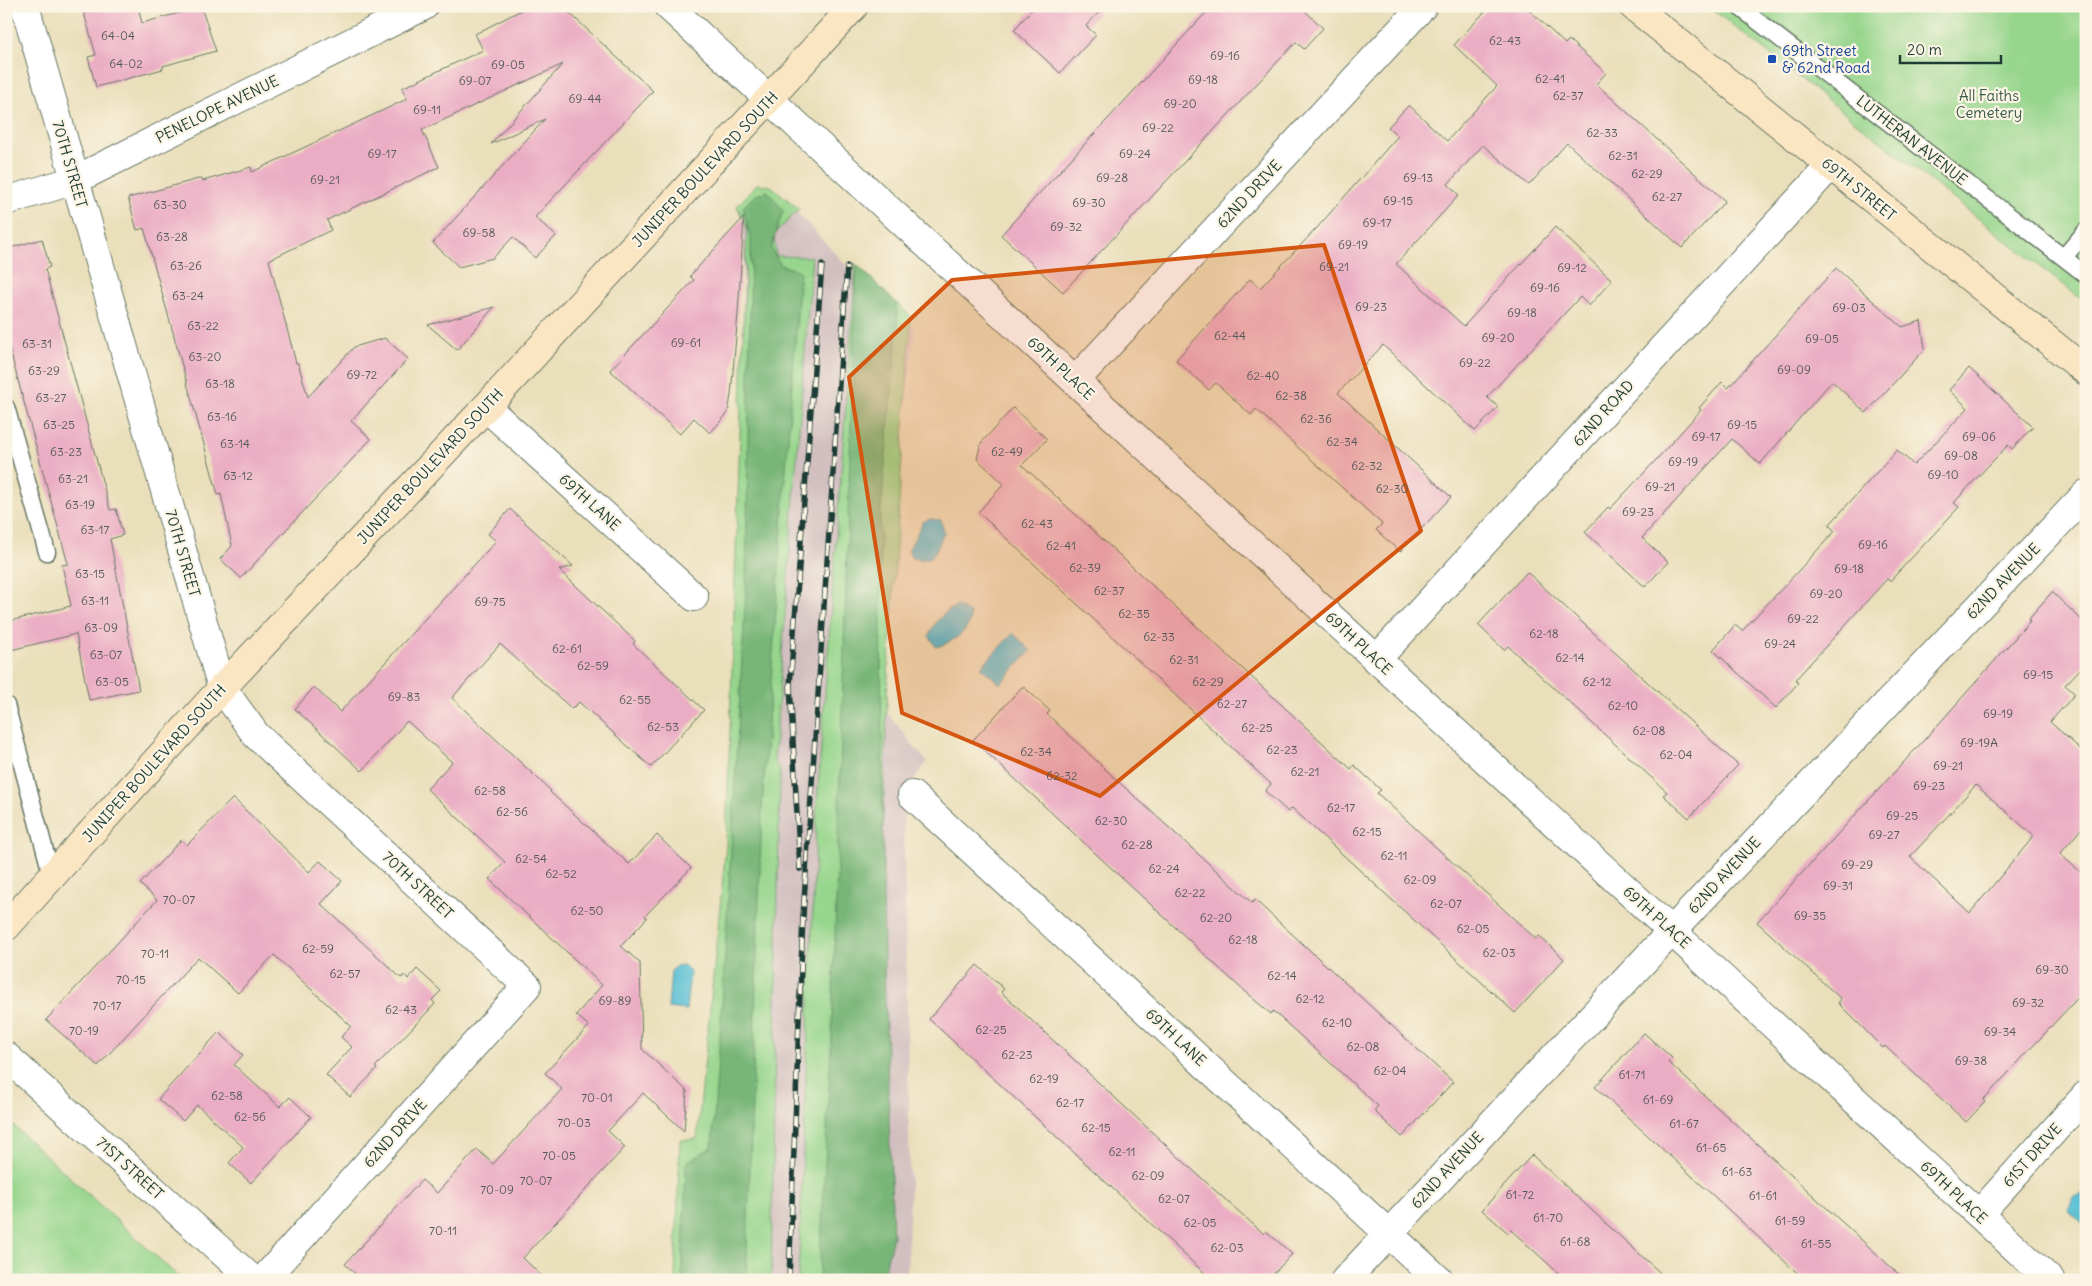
<svg xmlns="http://www.w3.org/2000/svg" width="2092" height="1286" font-family="Delius,sans-serif">
<rect width="100%" height="100%" fill="#fcf5e5"/>
<filter id="ink" filterUnits="userSpaceOnUse"><feTurbulence type="fractalNoise" baseFrequency=".02" numOctaves="2"/><feDisplacementMap in="SourceGraphic" scale="10" xChannelSelector="R" yChannelSelector="G"/><feConvolveMatrix kernelMatrix="1 2 1 2 8 2 1 2 1" color-interpolation-filters="sRGB"/></filter>
<filter id="wash" filterUnits="userSpaceOnUse"><feTurbulence type="fractalNoise" baseFrequency=".0096" numOctaves="4" result="noise"/><feDisplacementMap in="SourceGraphic" scale="20" xChannelSelector="R" yChannelSelector="G"/><feGaussianBlur stdDeviation="1.12" result="paint"/><feColorMatrix in="noise" values="0 0 0 0 0 0 0 0 0 0 0 0 0 0 0 0 0 1.4 0 .05"/><feComposite in="paint" operator="in"/></filter>
<g filter="url(#wash)">
<rect width="100%" height="100%" fill="#eadfbb"/>
<!-- industrial -->
<polygon fill="#d2bfc0" points="778,192 847,266 915,330 870,692 927,762 903,794 910,1187 907,1280 699,1280 703,1241 714,963 735,829 744,223"/>
<!-- green -->
<g fill="#96d58c" stroke="#5a8960">
<polygon points="1708,6 2086,6 2086,303"/>
<polygon points="757,184 771,186 799,209 774,235 776,256 812,257 774,761 780,770 771,1280 675,1280 680,1140 697,1139 726,846 747,228 737,206"/>
<polygon points="856,264 911,317 888,673 868,1280 798,1280 817,802"/>
<polygon points="6,1119 182,1280 6,1280"/>
</g>
<!-- forest -->
<g fill="#78b678" stroke="#4c7a56">
<polygon points="767,191 783,210 771,249 781,265 800,271 762,808 746,1280 682,1280 686,1163 712,1147 722,1005 746,590 751,240 743,207 754,196"/>
<polygon points="856,264 896,303 898,323 880,519 884,968 893,1237 882,1280 819,1280 832,1030"/>
</g>
<!-- water -->
<g fill="#58bfd5" stroke="#3c7e84">
<path d="M 930,519 L 941,520 L 944,533 C 935,551 935,564 912,558 L 908,551 L 923,522 Z"/>
<path d="M 957,606 L 970,613 C 973,630 951,643 936,647 L 929,635 C 933,624 946,609 957,606 Z"/>
<polygon points="1013,633 1031,651 1000,684 981,667"/>
<polygon points="683,965 690,972 686,1010 668,1008 671,971 676,966"/>
<polygon points="2086,1193 2086,1226 2069,1211 2073,1197"/>
</g>
<g id="blocks">
<!-- building -->
<g fill="#ebadc4" fill-rule="evenodd">
<polygon points="82,6 138,6 142,23 201,7 216,51 163,66 163,69 96,87 88,57 96,55"/>
<polygon points="529,6 562,6 653,91 535,217 556,236 535,258 513,237 493,258 459,267 433,243 545,119 491,144 563,64 422,130 439,167 327,220 331,230 269,260 296,363 298,363 308,397 354,347 385,338 408,359 351,421 371,439 241,578 220,559 232,546 221,494 218,495 144,228 137,230 128,198 202,178 203,181 251,167 252,172 407,99 402,88 483,50 475,34"/>
<polygon points="1035,6 1105,6 1086,26 1096,35 1060,73 1014,30"/>
<polygon points="1212,6 1300,6 1323,28 1304,49 1296,42 1063,292 1001,235"/>
<polygon points="1490,6 1525,6 1565,44 1569,40 1606,73 1596,84 1725,201 1682,248 1567,143 1529,185 1483,145 1448,184 1459,195 1396,264 1464,326 1555,227 1612,280 1589,306 1580,297 1487,397 1498,407 1475,431 1383,345 1338,393 1451,497 1400,552 1376,530 1382,524 1256,409 1251,415 1216,383 1209,390 1176,360 1250,279 1260,288 1316,229 1398,136 1388,127 1409,105 1447,141 1497,86 1454,45"/>
<polygon points="744,217 738,313 731,395 728,413 710,433 694,418 680,434 610,370 694,280 690,276"/>
<polygon points="42,239 50,267 45,269 110,510 116,509 123,535 110,539 139,690 89,700 76,634 11,650 6,628 6,622 71,606 62,565 68,564 6,336 6,249"/>
<polygon points="1836,268 1902,327 1921,321 1925,349 1866,413 1832,381 1760,464 1732,439 1642,538 1668,562 1645,587 1585,532 1608,507 1610,509 1656,460 1701,410 1699,408 1722,382 1728,388"/>
<polygon points="494,307 457,350 428,325"/>
<polygon points="1969,368 2033,427 2012,449 2008,445 1972,483 1954,503 1959,507 1890,581 1887,579 1795,680 1798,683 1776,708 1713,650 1735,625 1742,631 1789,581 1835,531 1829,525 1897,450 1914,465 1968,408 1949,390"/>
<polygon points="1013,408 1047,439 1022,465 1351,769 1354,765 1381,790 1377,793 1536,939 1539,936 1564,959 1515,1013 1292,808 1288,812 1265,791 1271,784 978,512 1004,484 977,459 981,443"/>
<polygon points="510,509 573,566 559,570 635,641 633,644 704,710 651,767 579,702 572,709 500,644 452,698 551,791 550,792 629,864 657,835 691,868 645,916 647,918 621,946 640,963 642,1049 687,1091 684,1131 643,1093 608,1131 625,1147 523,1258 546,1280 362,1280 345,1264 422,1180 437,1193 477,1149 493,1164 562,1089 545,1073 589,1026 576,1015 602,985 489,879 505,862 427,789 452,762 407,721 362,771 295,709 314,687 340,712 496,541 488,534"/>
<polygon points="1527,572 1738,765 1689,818 1663,795 1667,792 1640,767 1508,646 1504,650 1478,625"/>
<path d="M 2052,592 L 2086,624 L 2086,663 L 2065,685 L 2075,694 L 2050,722 L 2086,754 L 2086,823 L 2060,854 L 2086,877 L 2086,989 L 1983,1100 L 1985,1102 L 1966,1122 L 1885,1046 L 1883,1048 L 1838,1003 L 1841,999 L 1757,922 L 1936,727 L 2030,621 L 2028,619 ZM 1976,785 L 2034,836 L 1970,913 L 1910,857 Z"/>
<polygon points="1023,686 1050,711 1047,714 1121,784 1252,903 1255,900 1453,1082 1402,1137 1374,1111 1378,1106 1273,1011 1271,1014 1244,991 973,740"/>
<polygon points="233,798 309,872 320,861 342,881 321,904 401,978 405,975 408,979 417,969 441,991 432,1000 435,1004 375,1067 377,1069 350,1097 326,1075 352,1047 341,1037 351,1026 274,955 238,993 198,957 98,1066 46,1020 157,900 140,884 181,840 187,845"/>
<polygon points="977,965 1004,989 1001,992 1209,1185 1264,1234 1266,1231 1292,1254 1268,1280 1212,1280 929,1019"/>
<polygon points="219,1032 243,1055 234,1065 280,1107 290,1097 311,1117 251,1183 229,1163 243,1147 197,1105 183,1121 158,1099"/>
<polygon points="1644,1033 1672,1058 1668,1062 1905,1280 1805,1280 1595,1087"/>
<polygon points="1532,1155 1611,1228 1668,1280 1566,1280 1511,1230 1508,1233 1482,1210"/>
</g>
</g>
</g>
<g filter="url(#ink)">
<use href="#blocks" fill-opacity="0" stroke="#667663" stroke-width="1"/>
<g fill="none" stroke-linecap="round" stroke-linejoin="round">
<defs>
<g id="lane">
<polyline points="1738,6 2086,275"/>
<polyline points="2064,257 2086,231"/>
<polyline points="6,407 47,552"/>
<polyline points="6,705 52,877"/>
</g>
<g id="street">
<polyline points="25,6 222,688 256,735 527,986 263,1280"/>
<polyline points="668,6 2050,1280"/>
<polyline points="6,201 75,180 424,6"/>
<polyline points="1075,381 1423,6"/>
<polyline points="486,407 694,597"/>
<polyline points="1376,660 1830,166"/>
<polyline points="912,795 1439,1280"/>
<polyline points="6,1056 253,1280"/>
<polyline points="1979,1214 2086,1095"/>
<polyline points="1345,1280 1700,901 2086,494"/>
</g>
<g id="secondary">
<polyline points="1633,6 2086,371"/>
<polyline points="6,927 222,688 486,407 854,6"/>
</g>
</defs>
<!-- lane casing -->
<use href="#lane" stroke="#667663" stroke-width="19"/>
<!-- street casing -->
<use href="#street" stroke="#667663" stroke-width="30"/>
<!-- secondary casing -->
<use href="#secondary" stroke="#667663" stroke-width="30"/>
<!-- lane -->
<use href="#lane" stroke="#fff" stroke-width="16"/>
<!-- street -->
<use href="#street" stroke="#fff" stroke-width="28"/>
<!-- secondary -->
<use href="#secondary" stroke="#fbe6c4" stroke-width="28"/>
<defs>
<g id="rail">
<polyline points="800,869 790,685 822,265"/>
<polyline points="789,1280 803,916 847,266"/>
</g>
</defs>
<!-- rail casing -->
<use href="#rail" stroke="#1f3d34" stroke-width="5.5"/>
<!-- rail -->
<use href="#rail" stroke="#fcf5e5" stroke-width="4" stroke-dasharray="11" stroke-linecap="butt"/>
</g>
</g>
<!-- marked area -->
<path fill="#d45610" fill-opacity="0.2" stroke="#d45610" stroke-width="4" stroke-linejoin="round" d="M 1324,245 L 1421,531 L 1100,796 L 902,713 L 849,377 L 952,280 Z"/>
<!-- markers -->
<rect fill="#1a4fb4" stroke="#fcf5e5" stroke-width="2" x="1767" y="54" width="10" height="10" rx="2.5"/>
<g text-anchor="middle" dominant-baseline="central" stroke-width="4.5" stroke-linejoin="round" paint-order="stroke">
<!-- number labels -->
<g font-size="12" fill="#525958">
<text x="118" y="35">64-04</text>
<text x="1505" y="40">62-43</text>
<text x="1225" y="55">69-16</text>
<text x="126" y="63">64-02</text>
<text x="508" y="64">69-05</text>
<text x="1550" y="78">62-41</text>
<text x="1203" y="79">69-18</text>
<text x="475" y="80">69-07</text>
<text x="1568" y="95">62-37</text>
<text x="585" y="98">69-44</text>
<text x="1180" y="103">69-20</text>
<text x="427" y="109">69-11</text>
<text x="1158" y="127">69-22</text>
<text x="1602" y="132">62-33</text>
<text x="382" y="153">69-17</text>
<text x="1135" y="153">69-24</text>
<text x="1623" y="155">62-31</text>
<text x="1647" y="173">62-29</text>
<text x="1112" y="177">69-28</text>
<text x="1418" y="177">69-13</text>
<text x="325" y="179">69-21</text>
<text x="1667" y="196">62-27</text>
<text x="1398" y="200">69-15</text>
<text x="1089" y="202">69-30</text>
<text x="170" y="204">63-30</text>
<text x="1377" y="222">69-17</text>
<text x="1066" y="226">69-32</text>
<text x="479" y="232">69-58</text>
<text x="172" y="236">63-28</text>
<text x="1353" y="244">69-19</text>
<text x="186" y="265">63-26</text>
<text x="1334" y="266">69-21</text>
<text x="1572" y="267">69-12</text>
<text x="1545" y="287">69-16</text>
<text x="188" y="295">63-24</text>
<text x="1371" y="306">69-23</text>
<text x="1849" y="307">69-03</text>
<text x="1522" y="312">69-18</text>
<text x="203" y="325">63-22</text>
<text x="1230" y="335">62-44</text>
<text x="1498" y="337">69-20</text>
<text x="1822" y="338">69-05</text>
<text x="686" y="342">69-61</text>
<text x="37" y="343">63-31</text>
<text x="205" y="356">63-20</text>
<text x="1475" y="362">69-22</text>
<text x="1794" y="369">69-09</text>
<text x="44" y="370">63-29</text>
<text x="362" y="374">69-72</text>
<text x="1263" y="375">62-40</text>
<text x="220" y="383">63-18</text>
<text x="1291" y="395">62-38</text>
<text x="51" y="397">63-27</text>
<text x="222" y="416">63-16</text>
<text x="1316" y="418">62-36</text>
<text x="59" y="424">63-25</text>
<text x="1742" y="424">69-15</text>
<text x="1706" y="436">69-17</text>
<text x="1979" y="436">69-06</text>
<text x="1342" y="441">62-34</text>
<text x="235" y="443">63-14</text>
<text x="66" y="451">63-23</text>
<text x="1007" y="451">62-49</text>
<text x="1961" y="455">69-08</text>
<text x="1683" y="461">69-19</text>
<text x="1367" y="465">62-32</text>
<text x="1943" y="474">69-10</text>
<text x="238" y="475">63-12</text>
<text x="73" y="478">63-21</text>
<text x="1660" y="486">69-21</text>
<text x="1392" y="488">62-30</text>
<text x="80" y="504">63-19</text>
<text x="1638" y="511">69-23</text>
<text x="1037" y="523">62-43</text>
<text x="95" y="529">63-17</text>
<text x="1873" y="544">69-16</text>
<text x="1061" y="545">62-41</text>
<text x="1085" y="567">62-39</text>
<text x="1849" y="568">69-18</text>
<text x="90" y="573">63-15</text>
<text x="1109" y="590">62-37</text>
<text x="1826" y="593">69-20</text>
<text x="95" y="600">63-11</text>
<text x="490" y="601">69-75</text>
<text x="1134" y="613">62-35</text>
<text x="1803" y="618">69-22</text>
<text x="101" y="627">63-09</text>
<text x="1544" y="633">62-18</text>
<text x="1159" y="636">62-33</text>
<text x="1780" y="643">69-24</text>
<text x="567" y="648">62-61</text>
<text x="106" y="654">63-07</text>
<text x="1570" y="657">62-14</text>
<text x="1184" y="659">62-31</text>
<text x="593" y="665">62-59</text>
<text x="2038" y="674">69-15</text>
<text x="112" y="681">63-05</text>
<text x="1208" y="681">62-29</text>
<text x="1597" y="681">62-12</text>
<text x="404" y="696">69-83</text>
<text x="635" y="699">62-55</text>
<text x="1232" y="703">62-27</text>
<text x="1623" y="705">62-10</text>
<text x="1998" y="713">69-19</text>
<text x="663" y="726">62-53</text>
<text x="1257" y="727">62-25</text>
<text x="1649" y="730">62-08</text>
<text x="1979" y="742">69-19A</text>
<text x="1282" y="749">62-23</text>
<text x="1036" y="751">62-34</text>
<text x="1676" y="754">62-04</text>
<text x="1948" y="765">69-21</text>
<text x="1305" y="771">62-21</text>
<text x="1062" y="775">62-32</text>
<text x="1929" y="785">69-23</text>
<text x="490" y="790">62-58</text>
<text x="1341" y="807">62-17</text>
<text x="512" y="811">62-56</text>
<text x="1902" y="815">69-25</text>
<text x="1111" y="820">62-30</text>
<text x="1367" y="831">62-15</text>
<text x="1884" y="834">69-27</text>
<text x="1137" y="844">62-28</text>
<text x="1394" y="855">62-11</text>
<text x="531" y="858">62-54</text>
<text x="1857" y="864">69-29</text>
<text x="1164" y="868">62-24</text>
<text x="561" y="873">62-52</text>
<text x="1420" y="879">62-09</text>
<text x="1838" y="885">69-31</text>
<text x="1190" y="892">62-22</text>
<text x="179" y="899">70-07</text>
<text x="1446" y="903">62-07</text>
<text x="587" y="910">62-50</text>
<text x="1810" y="915">69-35</text>
<text x="1216" y="917">62-20</text>
<text x="1473" y="928">62-05</text>
<text x="1243" y="939">62-18</text>
<text x="318" y="948">62-59</text>
<text x="1499" y="952">62-03</text>
<text x="155" y="953">70-11</text>
<text x="2052" y="969">69-30</text>
<text x="345" y="973">62-57</text>
<text x="1282" y="975">62-14</text>
<text x="131" y="979">70-15</text>
<text x="1310" y="998">62-12</text>
<text x="615" y="1000">69-89</text>
<text x="2028" y="1002">69-32</text>
<text x="107" y="1005">70-17</text>
<text x="401" y="1009">62-43</text>
<text x="1337" y="1022">62-10</text>
<text x="991" y="1029">62-25</text>
<text x="84" y="1030">70-19</text>
<text x="2000" y="1031">69-34</text>
<text x="1363" y="1046">62-08</text>
<text x="1017" y="1054">62-23</text>
<text x="1971" y="1060">69-38</text>
<text x="1390" y="1070">62-04</text>
<text x="1632" y="1074">61-71</text>
<text x="1044" y="1078">62-19</text>
<text x="227" y="1095">62-58</text>
<text x="597" y="1097">70-01</text>
<text x="1658" y="1099">61-69</text>
<text x="1070" y="1102">62-17</text>
<text x="250" y="1116">62-56</text>
<text x="574" y="1122">70-03</text>
<text x="1684" y="1123">61-67</text>
<text x="1096" y="1127">62-15</text>
<text x="1711" y="1147">61-65</text>
<text x="1122" y="1151">62-11</text>
<text x="559" y="1155">70-05</text>
<text x="1737" y="1171">61-63</text>
<text x="1148" y="1175">62-09</text>
<text x="536" y="1180">70-07</text>
<text x="497" y="1189">70-09</text>
<text x="1520" y="1194">61-72</text>
<text x="1763" y="1195">61-61</text>
<text x="1174" y="1198">62-07</text>
<text x="1548" y="1217">61-70</text>
<text x="1790" y="1220">61-59</text>
<text x="1200" y="1222">62-05</text>
<text x="443" y="1230">70-11</text>
<text x="1575" y="1241">61-68</text>
<text x="1816" y="1243">61-55</text>
<text x="1227" y="1247">62-03</text>
</g>
<!-- transit labels -->
<g font-size="15" fill="#164399" stroke="#fcf5e5" text-anchor="start">
<text x="1782" y="50">69th Street<tspan x="1782" dy="17">&amp; 62nd Road</tspan></text>
</g>
<!-- park labels -->
<g font-size="15" fill="#375b46" stroke="#fcf5e5">
<text x="1989" y="95">All Faiths<tspan x="1989" dy="17">Cemetery</tspan></text>
</g>
<!-- street labels -->
<g font-size="15" fill="#1f3d34" stroke="#fcf5e5">
<text transform="translate(217 109) rotate(-26)">PENELOPE AVENUE</text>
<text transform="translate(1912 140) rotate(38)">LUTHERAN AVENUE</text>
<text transform="translate(70 164) rotate(74)">70TH STREET</text>
<text transform="translate(705 169) rotate(-47)">JUNIPER BOULEVARD SOUTH</text>
<text transform="translate(1859 189) rotate(39)">69TH STREET</text>
<text transform="translate(1249 194) rotate(-47)">62ND DRIVE</text>
<text transform="translate(1061 368) rotate(43)">69TH PLACE</text>
<text transform="translate(1603 413) rotate(-48)">62ND ROAD</text>
<text transform="translate(430 466) rotate(-47)">JUNIPER BOULEVARD SOUTH</text>
<text transform="translate(590 502) rotate(42)">69TH LANE</text>
<text transform="translate(183 553) rotate(74)">70TH STREET</text>
<text transform="translate(2003 581) rotate(-46)">62ND AVENUE</text>
<text transform="translate(1359 643) rotate(43)">69TH PLACE</text>
<text transform="translate(154 763) rotate(-48)">JUNIPER BOULEVARD SOUTH</text>
<text transform="translate(1724 875) rotate(-47)">62ND AVENUE</text>
<text transform="translate(418 885) rotate(43)">70TH STREET</text>
<text transform="translate(1657 917) rotate(42)">69TH PLACE</text>
<text transform="translate(1176 1037) rotate(43)">69TH LANE</text>
<text transform="translate(395 1133) rotate(-48)">62ND DRIVE</text>
<text transform="translate(2032 1155) rotate(-48)">61ST DRIVE</text>
<text transform="translate(130 1168) rotate(42)">71ST STREET</text>
<text transform="translate(1447 1170) rotate(-47)">62ND AVENUE</text>
<text transform="translate(1954 1192) rotate(43)">69TH PLACE</text>
</g>
</g>
<!-- margin -->
<rect width="2092" height="1286" fill="none" stroke="#fcf5e5" stroke-width="25"/>
<!-- scale -->
<path d="M1900 55v8h101v-8" fill="none" stroke="#1f3d34" stroke-width="2.5"/>
<text x="1907" y="55" font-size="15" fill="#1f3d34" stroke="#fcf5e5" stroke-width="4" paint-order="stroke">20 m</text>
</svg>
